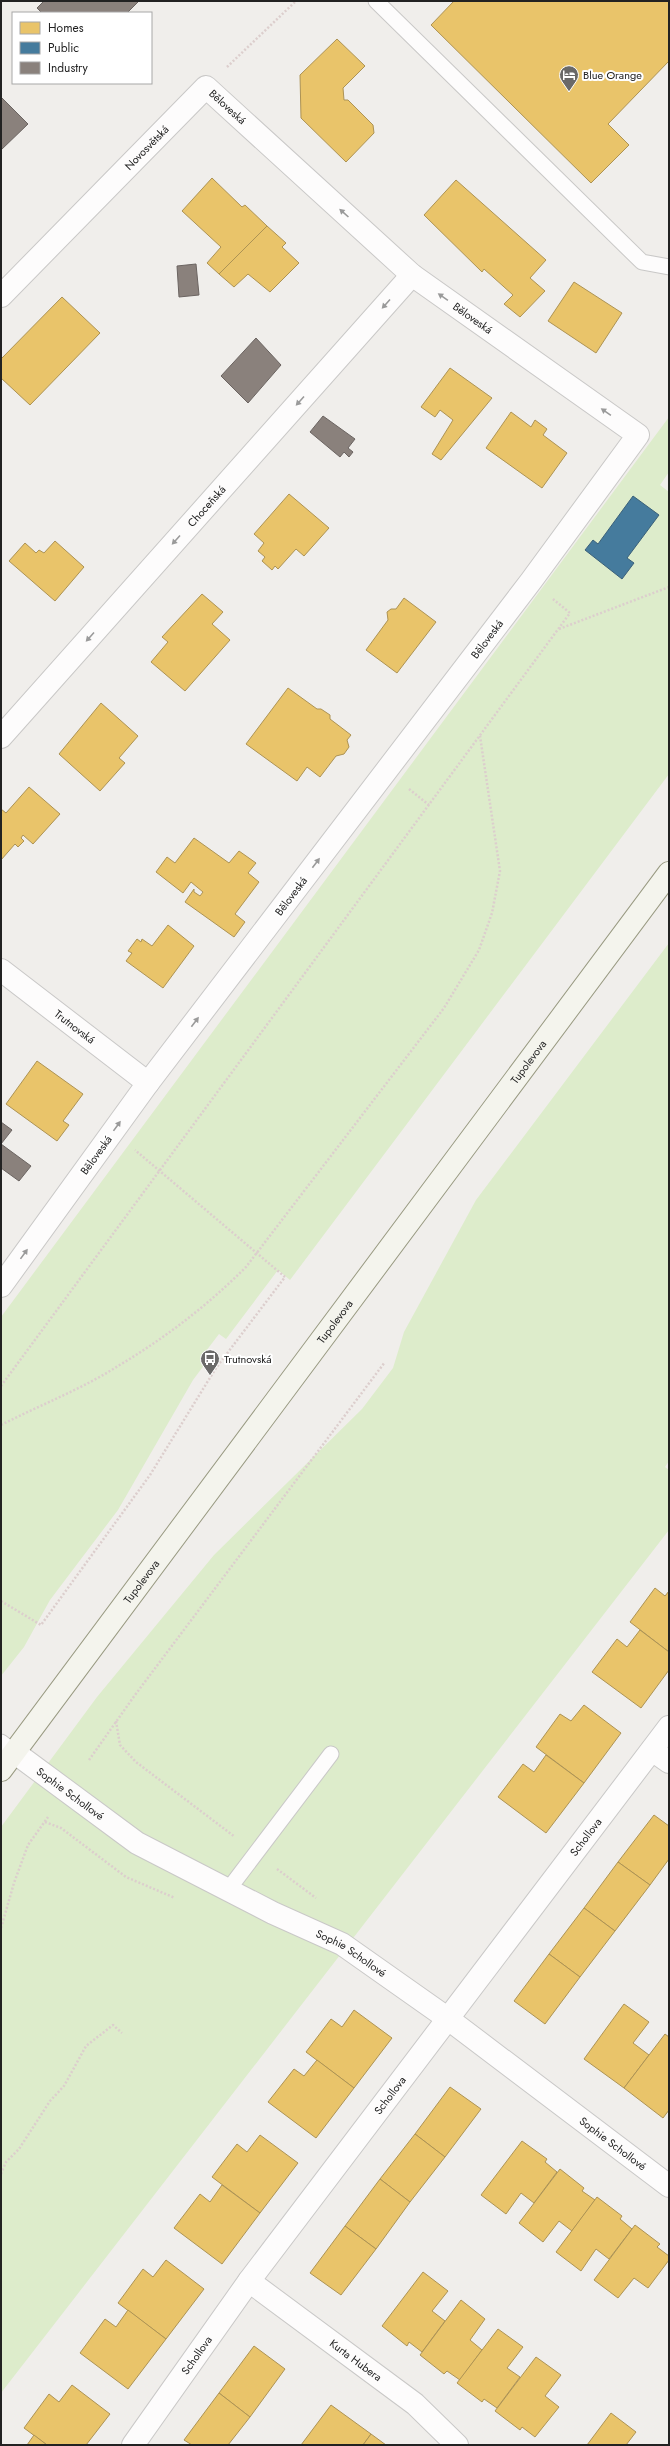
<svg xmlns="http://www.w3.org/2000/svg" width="670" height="2446" font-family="Jost,sans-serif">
<rect width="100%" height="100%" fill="#f0eeeb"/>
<!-- grass -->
<g fill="#ddeccb" fill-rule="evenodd">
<path d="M 669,417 L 669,472 L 660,485 L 669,492 L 669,774 L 290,1280 L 278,1270 L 226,1339 L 219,1334 L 200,1359 L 205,1364 L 193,1380 L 118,1510 L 50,1600 L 24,1647 L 1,1676 L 1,1317 ZM 633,496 L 627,558 L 634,563 L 622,579 L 585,549 L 593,540 L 598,544 Z"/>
<polygon points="669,943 669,1461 665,1467 669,1470 669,1530 1,2393 1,1827 97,1697 214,1555 362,1409 393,1368 404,1332 476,1200"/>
</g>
<!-- homes -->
<g fill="#e9c46a" stroke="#ad9354">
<polygon points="454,1 669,1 669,61 608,124 629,145 591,183 431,25"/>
<polygon points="337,39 365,66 343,88 344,100 348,100 373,125 374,133 346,162 301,118 300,75"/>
<polygon points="212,178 242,207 245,205 267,226 219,274 207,263 221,247 182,211"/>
<polygon points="456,180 546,260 530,278 545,291 520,317 504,304 513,295 484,269 482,272 424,215"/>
<polygon points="267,226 286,243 282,247 299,263 270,292 248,274 234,287 219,274"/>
<polygon points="574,282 622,313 596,353 548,321"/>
<polygon points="62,297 100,333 30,405 1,378 1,359"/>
<polygon points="450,368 492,398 441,460 432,454 453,420 440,410 435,417 421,407"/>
<polygon points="511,412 531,427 535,420 547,429 543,435 567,453 542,488 486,448"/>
<polygon points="289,494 329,528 304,556 296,549 278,569 275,566 272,570 262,561 265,557 258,551 264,543 254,534"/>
<polygon points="55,541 84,567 55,601 9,561 25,543 36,553 39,550 44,553"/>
<polygon points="202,594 223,612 212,624 230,640 185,691 151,662 168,642 162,637"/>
<polygon points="404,598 436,622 397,673 366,650 388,620 387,612 391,609 396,609"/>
<polygon points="288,688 317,709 321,709 330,715 330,719 351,735 347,740 349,747 344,754 336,756 320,777 307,767 297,781 246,744"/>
<polygon points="101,703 138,736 119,758 125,763 100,791 59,754"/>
<polygon points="29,787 60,814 33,844 23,835 21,838 24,841 18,847 15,844 1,860 1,809 6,813"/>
<polygon points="194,838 229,863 239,851 256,863 248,873 259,882 235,914 245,922 234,937 185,902 194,889 194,892 200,896 203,892 191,882 183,893 156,872 167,857 175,863"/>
<polygon points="168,925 194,946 163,988 126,961 132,953 128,951 137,939 141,942 142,939 152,946"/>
<polygon points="37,1061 83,1094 63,1121 69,1125 57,1141 6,1104"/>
<polygon points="655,1588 665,1596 669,1591 669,1652 630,1622"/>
<polygon points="640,1630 669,1652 669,1670 641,1708 592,1672 617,1639 627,1647"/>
<polygon points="584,1705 621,1733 584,1783 536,1747 560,1714 571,1721"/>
<polygon points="546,1755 584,1783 546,1833 498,1797 523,1764 534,1772"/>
<polygon points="654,1815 669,1826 669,1859 650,1885 618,1862"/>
<polygon points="618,1862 650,1885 615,1931 584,1908"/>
<polygon points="584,1908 615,1931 580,1977 549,1954"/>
<polygon points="549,1954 580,1977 545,2024 514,2001"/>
<polygon points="624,2004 649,2022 633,2043 649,2055 624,2088 584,2059"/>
<polygon points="354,2010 392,2038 354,2088 306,2052 331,2019 342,2027"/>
<polygon points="665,2034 669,2037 669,2110 663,2118 624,2088"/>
<polygon points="317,2060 354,2088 316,2138 268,2102 294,2069 304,2076"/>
<polygon points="450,2087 481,2109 445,2157 415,2134"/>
<polygon points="415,2134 445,2157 410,2202 380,2179"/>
<polygon points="260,2135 298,2163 260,2213 212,2177 237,2144 247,2152"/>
<polygon points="522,2141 547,2159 545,2162 557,2172 534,2203 521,2193 506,2214 481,2195"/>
<polygon points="560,2169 584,2188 582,2191 595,2200 572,2231 559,2221 543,2242 519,2223"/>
<polygon points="380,2179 410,2202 376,2249 345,2226"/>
<polygon points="222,2185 260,2213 222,2264 174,2228 200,2194 210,2202"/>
<polygon points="597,2197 622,2216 620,2219 632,2229 609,2259 596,2249 581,2271 556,2252"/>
<polygon points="635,2225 660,2244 657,2247 669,2256 669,2260 648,2288 634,2278 618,2298 594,2280"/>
<polygon points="345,2226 376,2249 341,2295 310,2273"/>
<polygon points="166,2260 204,2289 166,2339 118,2303 143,2269 153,2277"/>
<polygon points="423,2272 448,2291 432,2311 445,2321 422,2352 409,2342 407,2346 382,2326"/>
<polygon points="461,2300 485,2319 470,2340 482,2350 460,2380 447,2371 444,2374 420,2355"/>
<polygon points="128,2310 166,2339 128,2389 80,2353 105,2319 116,2327"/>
<polygon points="498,2329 523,2347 507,2368 520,2377 497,2408 484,2399 482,2402 457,2383"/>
<polygon points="254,2346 285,2369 250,2417 219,2393"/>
<polygon points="536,2357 561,2375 545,2396 559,2407 535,2437 522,2427 520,2430 495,2411"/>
<polygon points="72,2385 110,2414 86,2445 47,2445 24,2428 49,2394 59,2402"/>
<polygon points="219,2393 250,2417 228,2445 192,2445 184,2440"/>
<polygon points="331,2405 371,2434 363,2445 301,2445"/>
<polygon points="611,2413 636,2432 626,2445 587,2445"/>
<polygon points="371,2434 386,2445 363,2445"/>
<polygon points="34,2435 47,2445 27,2445"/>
</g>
<!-- public -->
<polygon fill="#457b9d" stroke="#3a6078" points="633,496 659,515 627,558 634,563 622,579 585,550 593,540 598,544"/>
<!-- industry -->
<g fill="#8a817c" stroke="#6b6461">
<polygon points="44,1 139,1 127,13 42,13 37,8"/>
<polygon points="1,97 28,124 1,150"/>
<polygon points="196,264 199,295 179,297 177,266"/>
<polygon points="256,338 281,365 248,403 221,376"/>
<polygon points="323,416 355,439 348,448 353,452 349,457 344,452 340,457 310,432"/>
<polygon points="1,1122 12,1130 1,1144 31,1166 19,1181 1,1168"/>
</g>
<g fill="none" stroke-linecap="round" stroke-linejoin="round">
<defs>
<g id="lane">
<polyline points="376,1 642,262 669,267"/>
<polyline points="1,1742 14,1752"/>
<polyline points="228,1890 331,1754"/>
</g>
<g id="street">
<path id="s1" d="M 1,296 L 206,87 L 412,275 L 638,435 L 531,581 L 148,1083 L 1,1286"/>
<path id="s2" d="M 1,737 L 412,275"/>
<path id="s3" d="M 1,970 L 148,1083"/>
<polyline points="652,1750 669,1762"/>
<path id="s4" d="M 14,1752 L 137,1843 L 273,1913 L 342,1944 L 447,2018 L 669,2186"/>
<path id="s5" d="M 249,2281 L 415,2404 L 457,2445"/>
<path id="s6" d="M 133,2445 L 249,2281 L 669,1727"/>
</g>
<g id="secondary">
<path id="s7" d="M 1,1770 L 669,873"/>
</g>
</defs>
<!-- lane casing -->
<use href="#lane" stroke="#c9c8c7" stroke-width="17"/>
<!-- street casing -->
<use href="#street" stroke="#c9c8c7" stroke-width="24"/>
<!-- secondary casing -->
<use href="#secondary" stroke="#999a82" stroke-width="24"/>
<!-- path -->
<g stroke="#dccecd" stroke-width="2.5" stroke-dasharray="2 2" stroke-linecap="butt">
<polyline points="227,67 296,1"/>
<polyline points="559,629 669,587"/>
<polyline points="409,789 429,805"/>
<polyline points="1,1386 570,613 553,599"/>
<path d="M 1,1425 C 40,1405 82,1389 118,1366 C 165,1338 207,1306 246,1267 L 444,1008 L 479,950 L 492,913 L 500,871 L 480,736"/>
<polyline points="1,1601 41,1625 150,1475 216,1368 285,1277 135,1150"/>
<polyline points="116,1721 120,1745 136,1762 235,1837"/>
<polyline points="89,1760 135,1695 385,1362"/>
<polyline points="45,1822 61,1828 126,1877 175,1898"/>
<polyline points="277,1869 316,1898"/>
<polyline points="1,1928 14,1883 28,1845 48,1817"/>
<polyline points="1,2174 6,2162 19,2149 50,2101 64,2086 86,2046 113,2025 122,2033"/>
</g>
<!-- lane -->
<use href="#lane" stroke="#fdfcfc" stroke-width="15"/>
<!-- street -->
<use href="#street" stroke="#fdfcfc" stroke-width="22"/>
<!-- secondary -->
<use href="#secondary" stroke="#f4f4ed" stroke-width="22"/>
</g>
<!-- one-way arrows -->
<defs><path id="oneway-solid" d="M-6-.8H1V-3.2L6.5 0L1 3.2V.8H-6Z"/></defs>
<g fill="#9a9a9a">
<use href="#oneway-solid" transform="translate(344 213) rotate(-138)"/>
<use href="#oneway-solid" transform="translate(443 297) rotate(-145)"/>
<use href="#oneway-solid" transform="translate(386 304) rotate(132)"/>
<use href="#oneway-solid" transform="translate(300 401) rotate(132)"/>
<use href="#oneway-solid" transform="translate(606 412) rotate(-145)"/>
<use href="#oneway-solid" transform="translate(176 540) rotate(132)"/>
<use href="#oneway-solid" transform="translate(90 637) rotate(132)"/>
<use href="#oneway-solid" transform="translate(316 863) rotate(-53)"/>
<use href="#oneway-solid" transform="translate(195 1022) rotate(-53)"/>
<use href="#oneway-solid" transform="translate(117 1126) rotate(-54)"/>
<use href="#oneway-solid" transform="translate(24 1254) rotate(-54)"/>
</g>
<!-- icons -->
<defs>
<symbol id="hotel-pin" viewBox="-11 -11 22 30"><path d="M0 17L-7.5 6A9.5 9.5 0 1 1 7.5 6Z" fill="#6a6968" stroke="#fff"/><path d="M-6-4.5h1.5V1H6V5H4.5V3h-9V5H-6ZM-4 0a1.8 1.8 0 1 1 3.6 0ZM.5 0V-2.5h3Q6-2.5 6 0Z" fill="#fff"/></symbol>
<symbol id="bus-pin" viewBox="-11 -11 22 30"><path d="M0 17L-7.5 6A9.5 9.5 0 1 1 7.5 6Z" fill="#6a6968" stroke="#fff"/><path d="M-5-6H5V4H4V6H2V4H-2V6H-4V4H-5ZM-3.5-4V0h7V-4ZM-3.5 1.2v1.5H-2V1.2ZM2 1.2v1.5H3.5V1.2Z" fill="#fff"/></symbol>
</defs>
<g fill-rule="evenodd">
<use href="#hotel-pin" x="558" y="64" width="22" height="30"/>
<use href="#bus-pin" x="199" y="1348" width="22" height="30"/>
</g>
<g text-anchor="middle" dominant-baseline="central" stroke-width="4" stroke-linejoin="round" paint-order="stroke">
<!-- poi labels -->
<g font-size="11" fill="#222" stroke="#fff" text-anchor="start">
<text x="583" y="75">Blue Orange</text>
<text x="224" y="1359">Trutnovská</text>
</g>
<!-- street labels -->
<g font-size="11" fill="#222" stroke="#fff">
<text stroke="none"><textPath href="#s1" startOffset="322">Běloveská</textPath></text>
<text stroke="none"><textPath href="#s1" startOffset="208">Novosvětská</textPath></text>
<text stroke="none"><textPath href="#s1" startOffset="646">Běloveská</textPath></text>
<text stroke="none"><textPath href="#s2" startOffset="309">Choceňská</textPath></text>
<text transform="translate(487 639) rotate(-53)">Běloveská</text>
<text transform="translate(291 896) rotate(-53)">Běloveská</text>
<text stroke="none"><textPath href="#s3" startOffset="93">Trutnovská</textPath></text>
<text stroke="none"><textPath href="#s7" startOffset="883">Tupolevova</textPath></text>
<text transform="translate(96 1155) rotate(-54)">Běloveská</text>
<text stroke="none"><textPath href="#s7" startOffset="559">Tupolevova</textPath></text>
<text stroke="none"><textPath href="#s7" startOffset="235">Tupolevova</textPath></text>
<text stroke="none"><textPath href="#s4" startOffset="70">Sophie Schollové</textPath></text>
<text stroke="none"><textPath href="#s6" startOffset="758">Schollova</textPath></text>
<text stroke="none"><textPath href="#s4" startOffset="394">Sophie Schollové</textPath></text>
<text stroke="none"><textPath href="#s6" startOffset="434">Schollova</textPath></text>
<text stroke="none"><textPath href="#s4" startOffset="718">Sophie Schollové</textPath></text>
<text stroke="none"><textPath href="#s6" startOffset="110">Schollova</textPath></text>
<text stroke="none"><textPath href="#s5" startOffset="133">Kurta Hubera</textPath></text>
</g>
</g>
<!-- border -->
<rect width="670" height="2446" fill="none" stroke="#222222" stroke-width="4"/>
<!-- legend -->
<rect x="12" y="12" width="140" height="72" fill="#ffffff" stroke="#a7a7a7"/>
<rect x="20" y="22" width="20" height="12" fill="#e9c46a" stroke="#a7a7a7"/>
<text x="48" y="32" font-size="12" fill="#222222">Homes</text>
<rect x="20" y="42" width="20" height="12" fill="#457b9d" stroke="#a7a7a7"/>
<text x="48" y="52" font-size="12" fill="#222222">Public</text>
<rect x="20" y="62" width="20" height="12" fill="#8a817c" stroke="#a7a7a7"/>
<text x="48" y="72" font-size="12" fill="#222222">Industry</text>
</svg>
